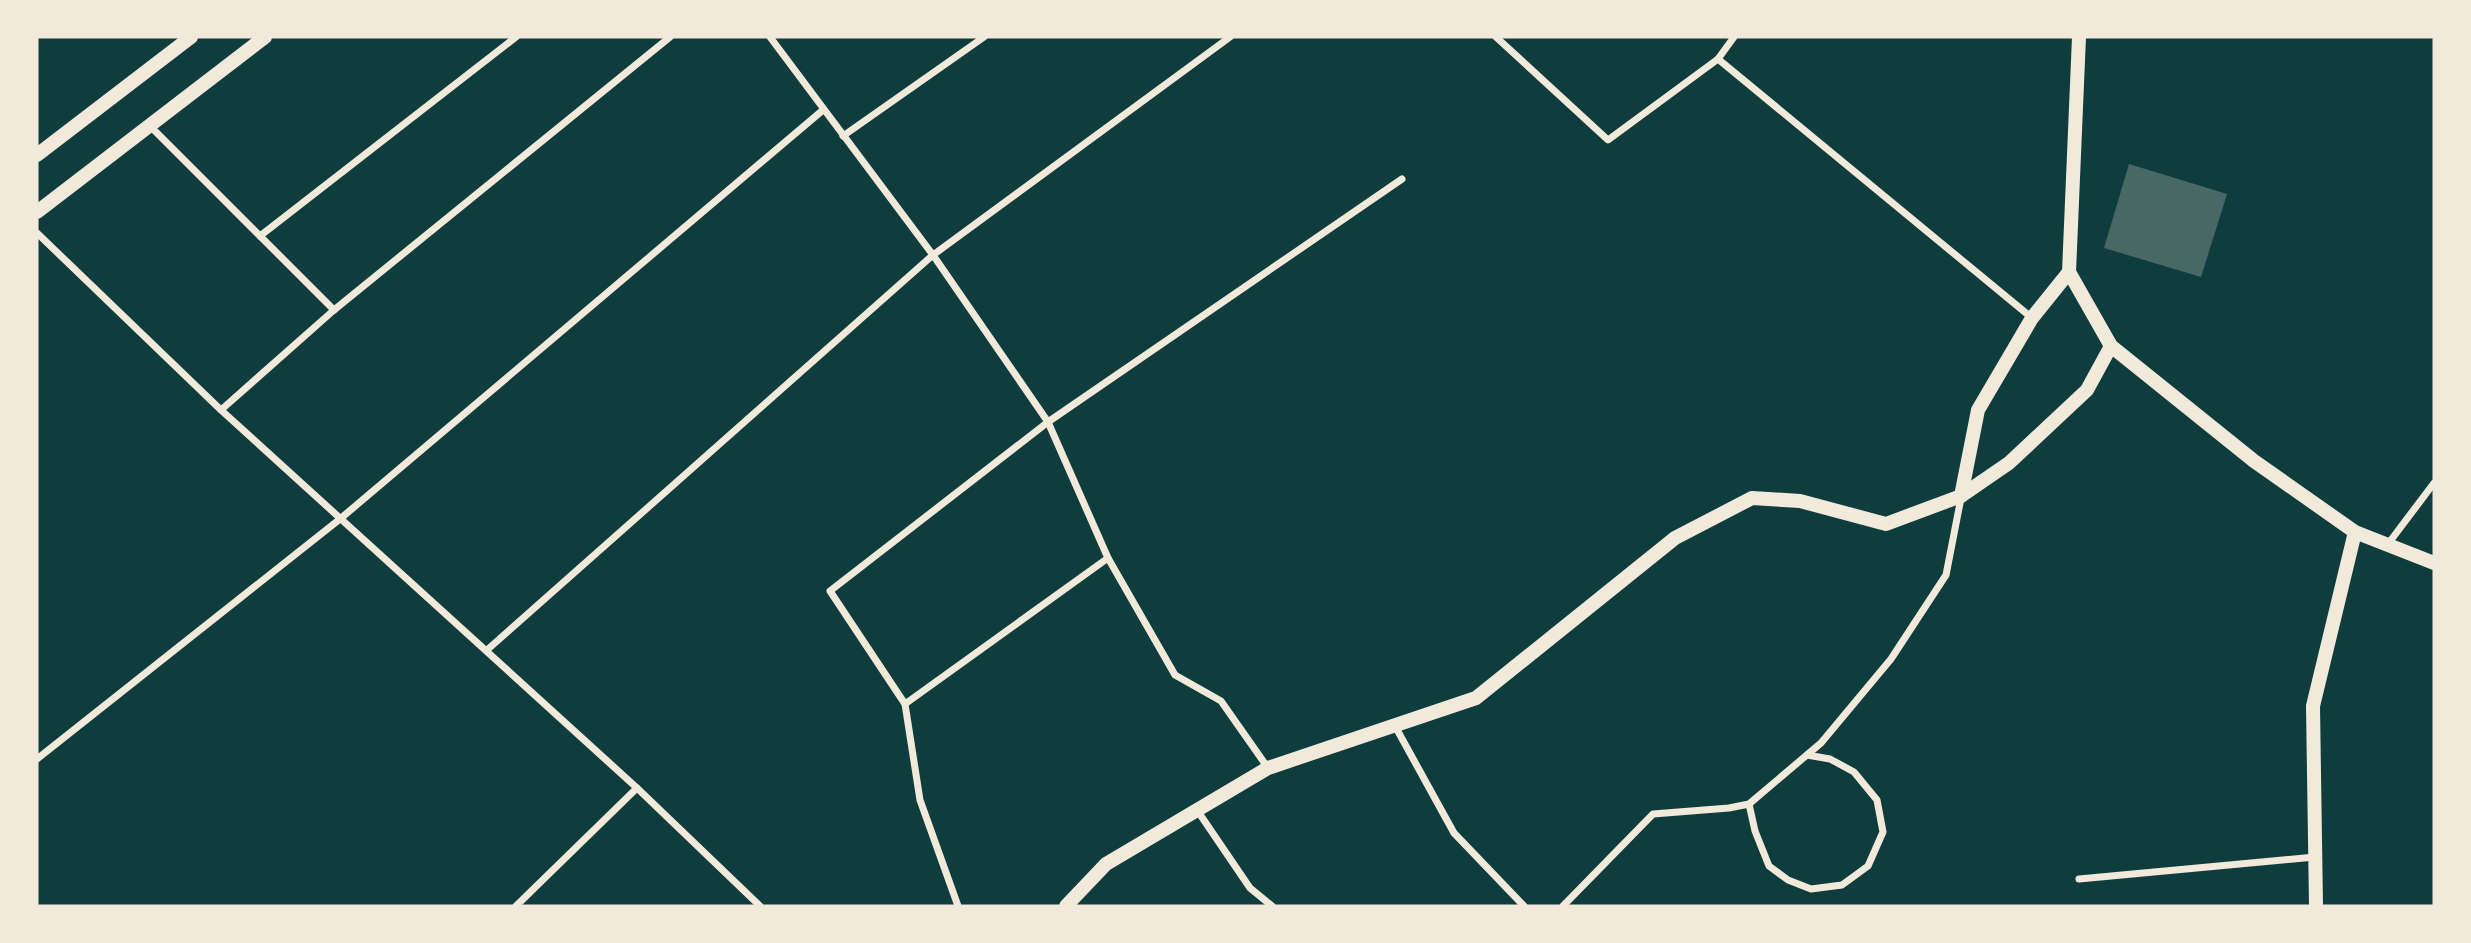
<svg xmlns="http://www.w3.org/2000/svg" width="2471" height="943" font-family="'Fira Sans Condensed',sans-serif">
<rect width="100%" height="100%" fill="#0f3d3e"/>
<!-- building -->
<polygon fill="#486865" points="2129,164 2227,194 2201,277 2104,248"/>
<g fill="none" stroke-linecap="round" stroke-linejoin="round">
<!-- minor -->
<g stroke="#f1e9da" stroke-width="7">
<polyline points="770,37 933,255 1048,422 1108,558 1175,675 1221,701 1268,768"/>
<polyline points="1496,37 1608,140 1718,59 2032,318"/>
<polyline points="1718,59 1734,37"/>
<polyline points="149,125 334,310"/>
<polyline points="843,136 984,37"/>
<polyline points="37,233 221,410 637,788 760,906"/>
<polyline points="260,236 516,37"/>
<polyline points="221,410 334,310 670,37"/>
<polyline points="2388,544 2434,483"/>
<polyline points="487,650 933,255 1230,37"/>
<polyline points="905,704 1108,558"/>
<polyline points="1395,726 1454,833 1524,906"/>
<polyline points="37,759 340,519 823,110"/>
<polyline points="1749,804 1755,831 1769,866 1788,880 1811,889 1842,885 1868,866 1883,832 1877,800 1854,772 1830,759 1807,755"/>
<polyline points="1197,810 1250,888 1272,906"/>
<polyline points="2079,879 2315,857"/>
<polyline points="516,906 637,788"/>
<polyline points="958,906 920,800 905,704 830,591 1048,422 1402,179"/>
<polyline points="1563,906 1653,814 1729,808 1749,804 1821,743 1891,659 1946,575 1961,498"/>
</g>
<!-- secondary -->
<g stroke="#f1e9da" stroke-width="14">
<polyline points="2079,37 2069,272 2111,346 2254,461 2355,532 2434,563"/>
<polyline points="37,155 191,37"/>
<polyline points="37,212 265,37"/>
<polyline points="1961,496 1978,410 2032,318 2069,272"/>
<polyline points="1066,906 1106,864 1268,768 1476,698 1675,538 1752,498 1800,501 1886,524 1961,496 2009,463 2087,390 2111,346"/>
<polyline points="2316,906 2313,706 2355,532"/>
</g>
</g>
<!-- border -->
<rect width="2471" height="943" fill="none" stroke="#f1e9da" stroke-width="77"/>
</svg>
